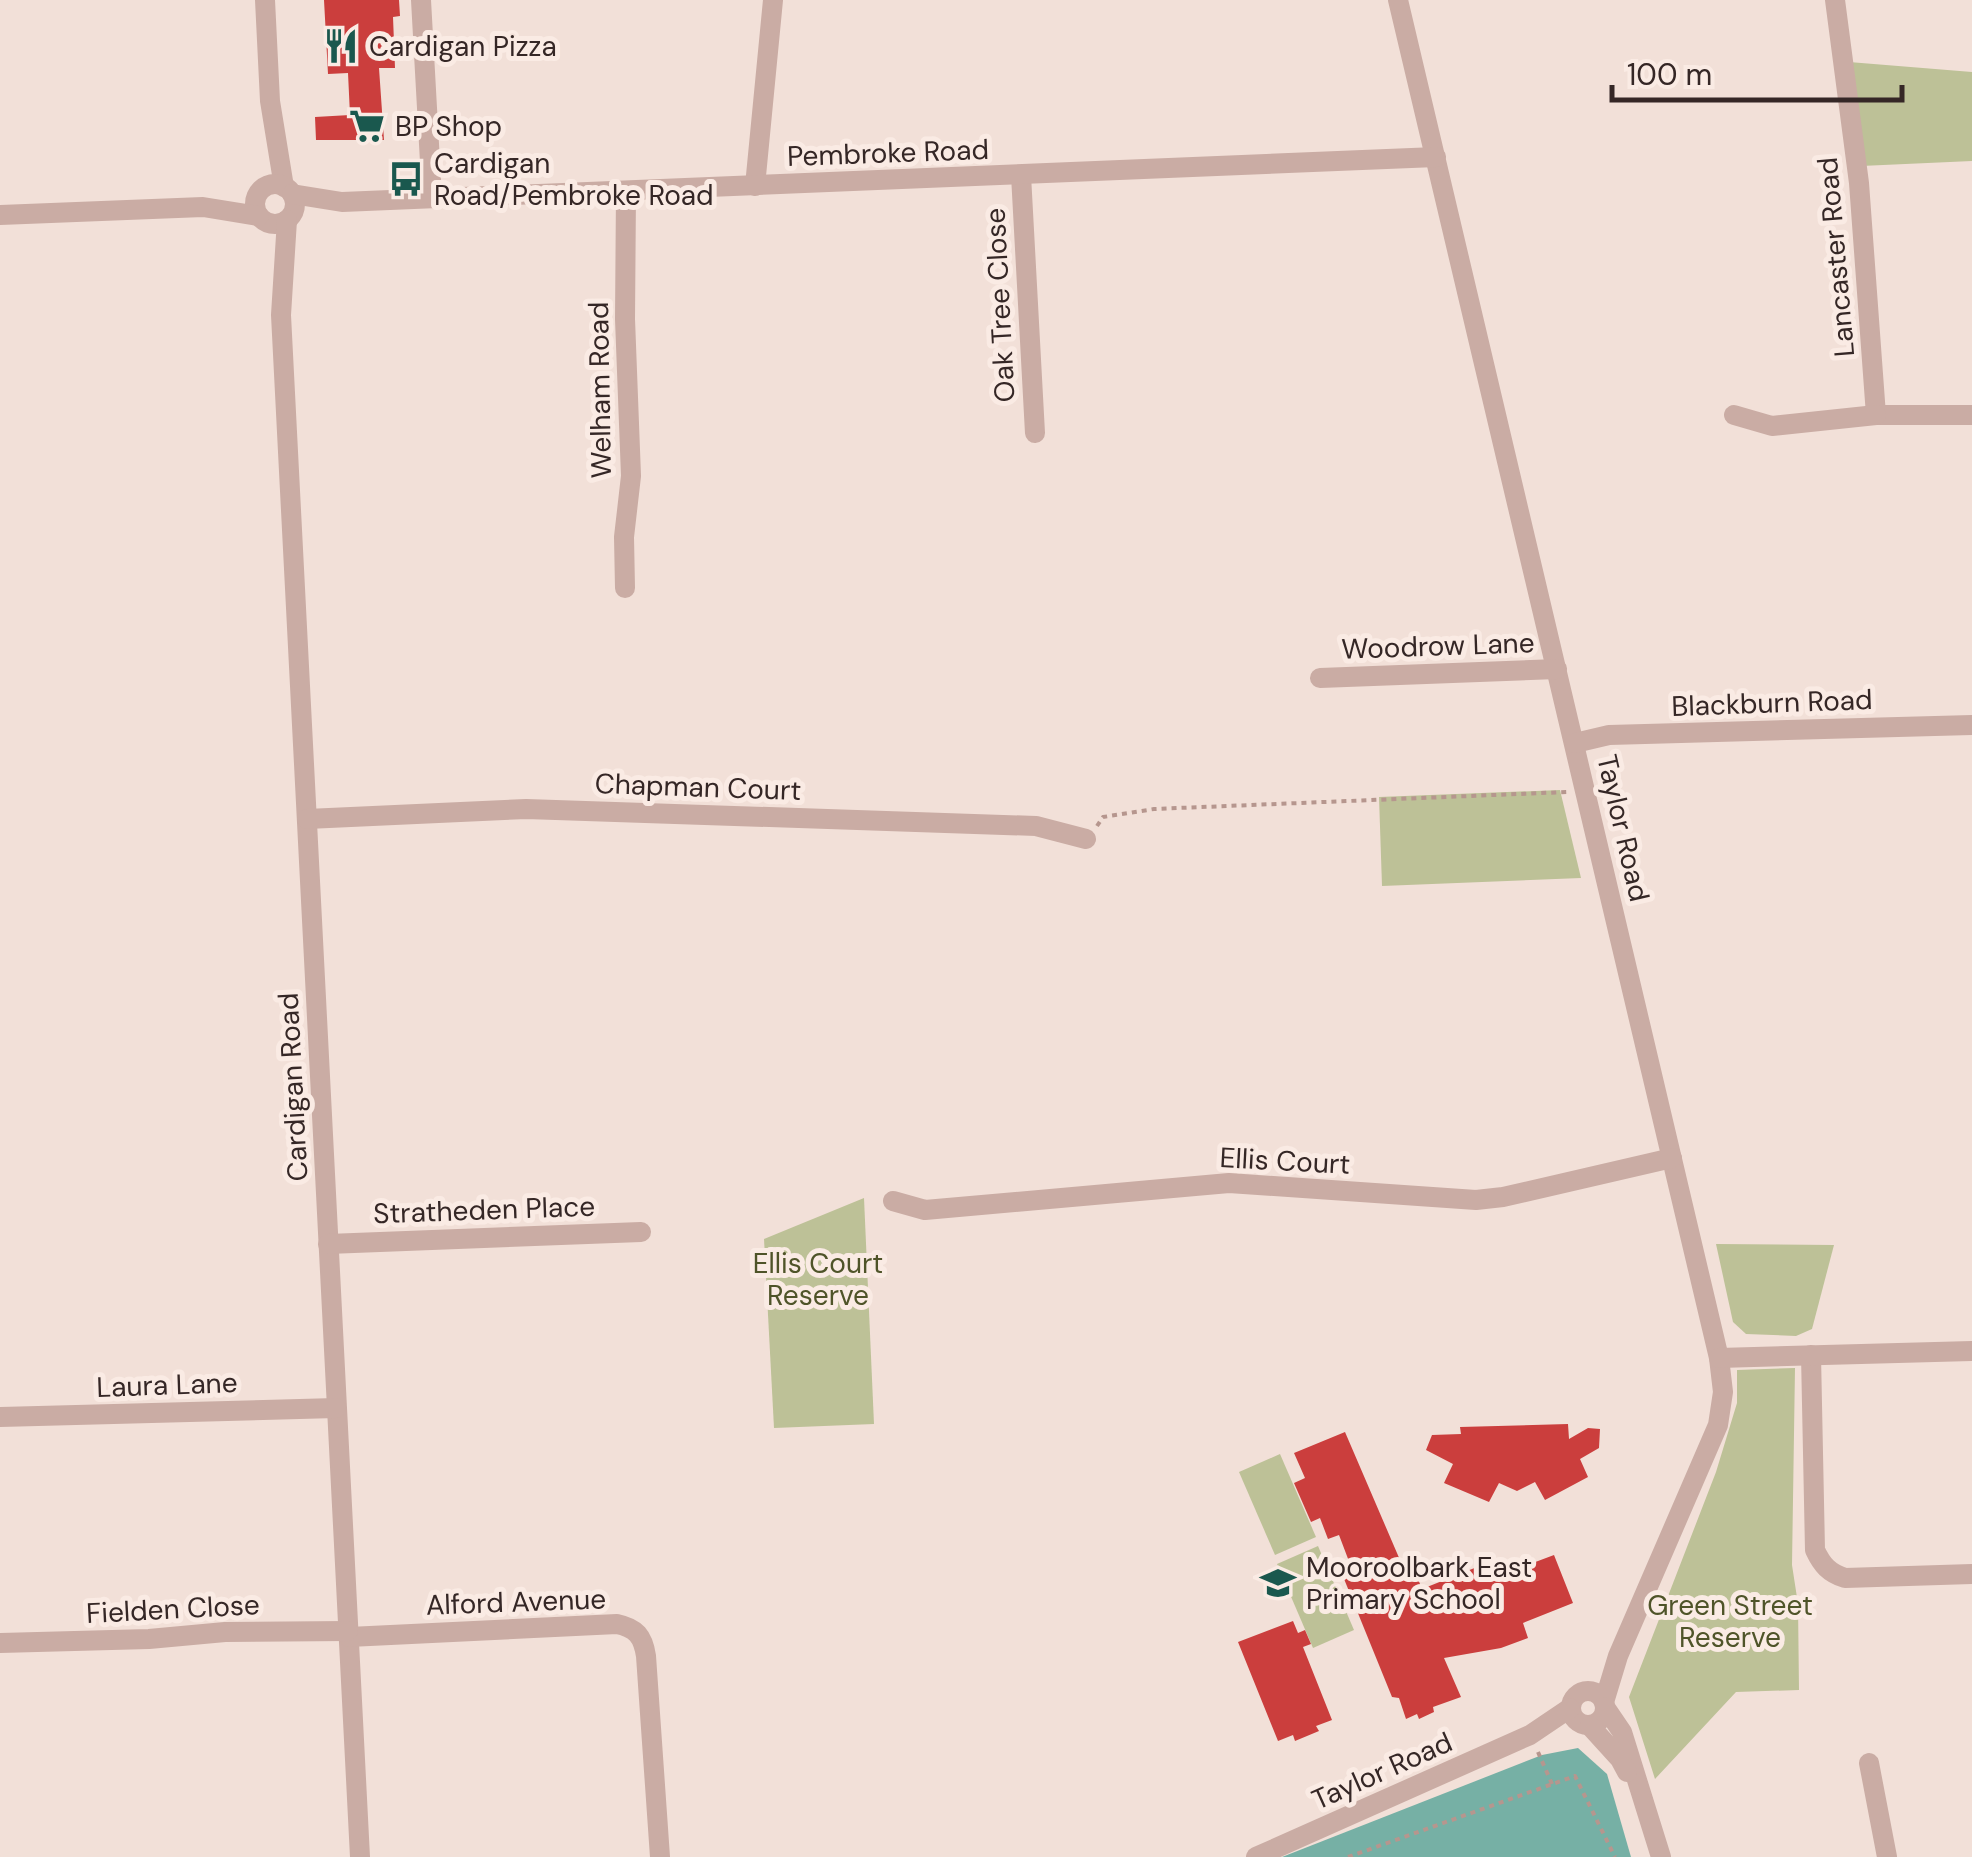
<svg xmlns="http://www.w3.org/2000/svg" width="1972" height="1857" font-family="'DM Sans',sans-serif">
<rect width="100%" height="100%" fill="#f2e0d8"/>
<!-- green -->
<g fill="#bdc197">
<polygon points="1849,62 1972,72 1972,161 1861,166"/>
<polygon points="1560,790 1581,878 1382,886 1379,797"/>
<polygon points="864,1198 874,1424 774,1428 764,1239"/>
<polygon points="1716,1244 1834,1245 1812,1329 1796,1336 1746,1334 1733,1322"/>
<polygon points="1795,1368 1792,1565 1798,1604 1799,1690 1736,1692 1655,1779 1629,1697 1716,1472 1737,1403 1737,1370"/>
<polygon points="1280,1454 1316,1537 1275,1555 1239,1472"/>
<polygon points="1318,1546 1354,1630 1313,1648 1277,1564"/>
</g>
<!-- water -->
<polygon fill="#76b0a5" points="1578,1748 1607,1774 1631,1857 1282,1857 1542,1755"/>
<!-- building -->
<g fill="#cb3e3d">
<polygon points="324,0 399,0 400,16 393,17 395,68 379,68 384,140 316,140 315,117 350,115 348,73 328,74"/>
<polygon points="1568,1424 1569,1439 1588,1428 1600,1429 1599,1448 1580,1459 1588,1477 1545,1500 1535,1482 1517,1491 1499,1483 1489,1502 1444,1483 1453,1464 1426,1450 1432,1435 1461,1434 1460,1427"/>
<polygon points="1345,1432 1403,1567 1412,1564 1422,1589 1497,1559 1503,1574 1554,1555 1573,1603 1523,1623 1528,1638 1501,1648 1444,1658 1461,1697 1433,1707 1434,1712 1419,1719 1417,1714 1406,1719 1399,1698 1392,1697 1340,1569 1350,1564 1339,1535 1328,1539 1320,1518 1311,1522 1294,1483 1305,1478 1294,1453"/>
<polygon points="1293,1621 1298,1633 1305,1630 1311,1644 1303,1647 1332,1720 1316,1726 1319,1731 1295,1741 1293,1735 1278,1741 1238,1642"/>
</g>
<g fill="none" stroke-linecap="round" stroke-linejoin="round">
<!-- path -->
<g stroke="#b6968e" stroke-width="4" stroke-dasharray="5 5" stroke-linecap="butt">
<polyline points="1097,826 1103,817 1154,809 1567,792"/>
<polyline points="1538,1752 1552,1784"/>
<polyline points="1348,1857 1575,1776 1615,1857"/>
</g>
<!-- minor -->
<g stroke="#caaca4" stroke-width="20">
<polyline points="265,0 270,101 284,187"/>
<polyline points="421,0 432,198"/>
<polyline points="1398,0 1719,1358 1723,1392 1718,1425 1618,1656 1604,1702"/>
<polyline points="1835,0 1859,183 1876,415 1972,415"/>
<polyline points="1021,175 1035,433"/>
<circle cx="275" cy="204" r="20"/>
<polyline points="755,186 773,0"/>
<polyline points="292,194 342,202 1436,157"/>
<polyline points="0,215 203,207 259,216"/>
<polyline points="287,220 281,315 360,1857"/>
<polyline points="1734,415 1772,426 1876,415"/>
<polyline points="625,588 624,537 631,476 625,319 626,192"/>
<polyline points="1320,678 1557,669"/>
<polyline points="1575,743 1609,735 1972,725"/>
<polyline points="307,819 526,809 1036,826 1086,839"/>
<polyline points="893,1201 925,1210 1229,1183 1476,1200 1503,1197 1672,1158"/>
<polyline points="328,1244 641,1232"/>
<path d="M 1811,1355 L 1815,1550 C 1822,1565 1829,1573 1845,1578 L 1972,1574"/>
<polyline points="1719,1358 1972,1351"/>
<polyline points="0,1417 336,1408"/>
<path d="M 349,1637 L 617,1624 C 636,1628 643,1636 646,1656 L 660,1857"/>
<polyline points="0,1643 149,1639 225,1632 348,1631"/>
<circle cx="1588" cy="1708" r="17"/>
<polyline points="1605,1707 1622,1732 1661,1857"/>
<polyline points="1590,1726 1620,1759 1627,1772"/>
<polyline points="1869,1763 1887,1857"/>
<polyline points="1256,1857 1530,1735 1570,1708"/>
</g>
</g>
<!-- icons -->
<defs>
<symbol id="restaurant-bare" viewBox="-9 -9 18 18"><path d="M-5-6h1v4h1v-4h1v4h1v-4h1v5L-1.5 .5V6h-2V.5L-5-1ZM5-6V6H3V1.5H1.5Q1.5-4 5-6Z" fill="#1a584e" stroke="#faebe4" stroke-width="2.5" paint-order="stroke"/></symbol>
<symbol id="supermarket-bare" viewBox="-9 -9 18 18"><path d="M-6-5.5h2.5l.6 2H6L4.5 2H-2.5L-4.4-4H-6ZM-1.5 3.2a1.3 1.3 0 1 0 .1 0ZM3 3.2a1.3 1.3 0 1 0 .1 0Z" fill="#1a584e" stroke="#faebe4" stroke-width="2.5" paint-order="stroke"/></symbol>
<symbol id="bus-bare" viewBox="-9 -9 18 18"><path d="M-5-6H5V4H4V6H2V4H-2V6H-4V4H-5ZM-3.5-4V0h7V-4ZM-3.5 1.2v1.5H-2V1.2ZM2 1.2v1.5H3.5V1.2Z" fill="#1a584e" stroke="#faebe4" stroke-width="2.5" paint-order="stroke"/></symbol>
<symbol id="school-bare" viewBox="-9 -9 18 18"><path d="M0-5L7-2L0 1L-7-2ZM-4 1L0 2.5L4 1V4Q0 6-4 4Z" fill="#1a584e" stroke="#faebe4" stroke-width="2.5" paint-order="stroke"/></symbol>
</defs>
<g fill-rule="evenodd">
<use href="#restaurant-bare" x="316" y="21" width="50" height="50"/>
<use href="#supermarket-bare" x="342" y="101" width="50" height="50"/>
<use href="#bus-bare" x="381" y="154" width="50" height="50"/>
<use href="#school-bare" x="1253" y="1558" width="50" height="50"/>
</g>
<g text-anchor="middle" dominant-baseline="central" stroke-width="10" stroke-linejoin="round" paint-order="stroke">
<!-- poi labels -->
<g font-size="28" fill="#352726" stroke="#faebe4" text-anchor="start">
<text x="369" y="46">Cardigan Pizza</text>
<text x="395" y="126">BP Shop</text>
<text x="434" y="163">Cardigan<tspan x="434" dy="32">Road/Pembroke Road</tspan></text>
<text x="1306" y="1567">Mooroolbark East<tspan x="1306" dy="32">Primary School</tspan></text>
</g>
<!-- street labels -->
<g font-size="28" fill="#352726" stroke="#faebe4">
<text transform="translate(888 153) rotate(-2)">Pembroke Road</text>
<text transform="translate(1836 257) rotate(-95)">Lancaster Road</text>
<text transform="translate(1000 305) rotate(-93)">Oak Tree Close</text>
<text transform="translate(600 390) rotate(-91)">Welham Road</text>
<text transform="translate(1438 646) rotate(-2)">Woodrow Lane</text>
<text transform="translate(1772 703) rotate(-2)">Blackburn Road</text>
<text transform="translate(698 787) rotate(2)">Chapman Court</text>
<text transform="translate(1623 828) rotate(77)">Taylor Road</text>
<text transform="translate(293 1087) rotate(-93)">Cardigan Road</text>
<text transform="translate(1285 1161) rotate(3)">Ellis Court</text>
<text transform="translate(484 1210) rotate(-2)">Stratheden Place</text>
<text transform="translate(167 1385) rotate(-2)">Laura Lane</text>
<text transform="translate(516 1602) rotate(-2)">Alford Avenue</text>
<text transform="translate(173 1609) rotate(-3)">Fielden Close</text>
<text transform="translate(1382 1771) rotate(-24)">Taylor Road</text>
</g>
<!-- park labels -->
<g font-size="28" fill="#4f5429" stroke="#faebe4">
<text x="818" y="1263">Ellis Court<tspan x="818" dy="32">Reserve</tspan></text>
<text x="1730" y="1605">Green Street<tspan x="1730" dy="32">Reserve</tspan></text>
</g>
</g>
<!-- scale -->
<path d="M1612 85v15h290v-15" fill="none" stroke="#352726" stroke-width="5"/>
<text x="1627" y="85" font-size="30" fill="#352726" stroke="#faebe4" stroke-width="8" paint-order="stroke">100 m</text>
</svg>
